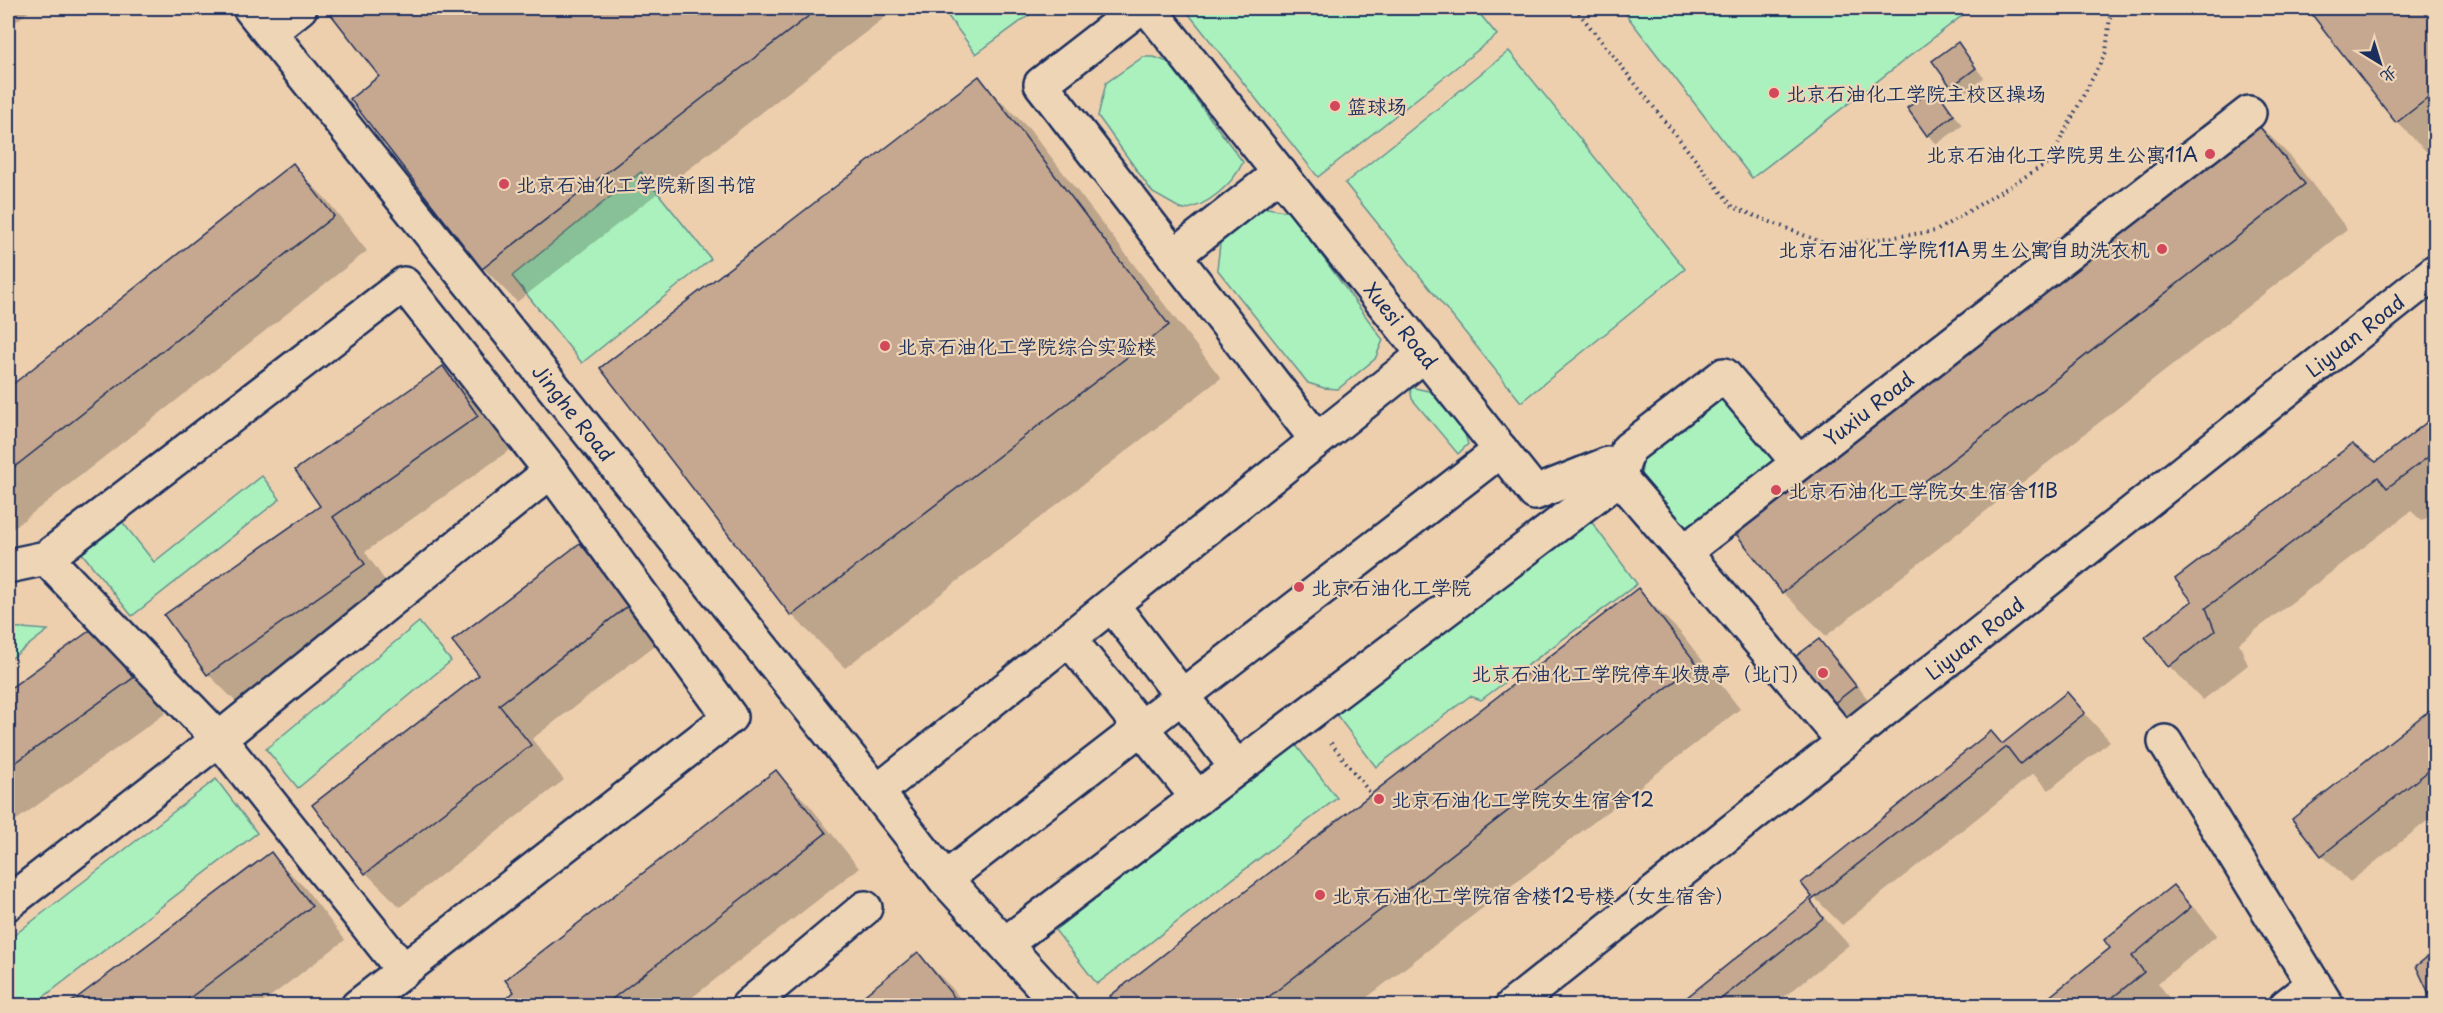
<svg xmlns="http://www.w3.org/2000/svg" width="2443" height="1013" font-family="'Playpen Sans','LXGW WenKai TC',sans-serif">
<rect width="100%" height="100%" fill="#edcfae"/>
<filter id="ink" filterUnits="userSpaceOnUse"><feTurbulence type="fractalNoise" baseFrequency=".0167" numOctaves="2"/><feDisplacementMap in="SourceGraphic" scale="12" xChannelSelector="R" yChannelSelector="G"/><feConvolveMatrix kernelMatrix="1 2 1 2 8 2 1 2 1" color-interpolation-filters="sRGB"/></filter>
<g filter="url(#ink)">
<!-- green -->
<g fill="#abf1bd" stroke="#63908e" stroke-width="1.5">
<polygon points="942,8 1039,8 976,54"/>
<polygon points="1184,8 1475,8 1497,35 1318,177"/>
<polygon points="1621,8 1972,8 1752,178"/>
<polygon points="1509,51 1685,269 1521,402 1345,183"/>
<path d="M 1143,57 L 1154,57 L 1168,62 L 1243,162 C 1233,184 1208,206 1183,210 L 1153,193 L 1098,116 L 1106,83 Z"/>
<polygon points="641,172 711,259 582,363 512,276"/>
<polygon points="1256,206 1290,212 1383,340 1375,359 1338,389 1324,388 1308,383 1217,269 1221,236"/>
<polygon points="1410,387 1433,392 1463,428 1468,444 1458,454 1412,399"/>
<polygon points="1727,389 1774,448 1777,469 1699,532 1686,528 1641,475 1644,455"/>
<polygon points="262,476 280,499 132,616 65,532 105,500 154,562"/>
<polygon points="1580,506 1637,584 1481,700 1470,696 1376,767 1323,697"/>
<polygon points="419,622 451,661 298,788 266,749"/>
<polygon points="8,627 48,630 8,661"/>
<polygon points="1295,744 1337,798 1097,984 1055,930"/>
<polygon points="216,779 257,833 33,1005 8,1005 8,940"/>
</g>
<!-- shadow -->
<g fill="#0003">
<polygon points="8,8 33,8 8,28"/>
<polygon points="330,8 897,8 517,302 483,268 381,77 328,9"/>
<polygon points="2309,8 2436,8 2436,152 2431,156 2397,122"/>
<polygon points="1958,44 1984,78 1961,95 1952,86"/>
<polygon points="978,78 1032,132 1221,378 845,668 792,615"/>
<polygon points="1934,90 1963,125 1937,144 1928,135"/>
<polygon points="2249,115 2292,158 2347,229 1826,636 1783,592"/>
<polygon points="292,165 326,199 367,251 11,530 8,527 8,390"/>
<polygon points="443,368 477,402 510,450 365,552 398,599 242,708 208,674 322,506"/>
<polygon points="2436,417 2436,511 2422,521 2411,511 2239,643 2248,665 2203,700 2169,666 2147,637"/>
<polygon points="580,544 614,578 662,640 532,739 564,780 400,907 366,873 481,675"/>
<polygon points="1638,590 1681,633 1740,709 1356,1006 1119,1006"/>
<polygon points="96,628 130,662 166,713 8,826 8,692"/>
<polygon points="1819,641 1837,659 1873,706 1848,725 1829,707"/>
<polygon points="2067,694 2110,741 2049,790 2033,774 1842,925 1815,898"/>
<polygon points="2436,707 2436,814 2350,882 2322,855 2294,819"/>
<polygon points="776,772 810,806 859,868 681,1006 499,1006"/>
<polygon points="271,854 305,888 345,940 258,1006 68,1006"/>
<polygon points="2173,887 2200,914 2217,935 2158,983 2170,999 2163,1006 2041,1006 2112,948"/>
<polygon points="1809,901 1849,945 1773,1006 1679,1006"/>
<polygon points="918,954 952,988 966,1006 853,1006"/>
</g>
<!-- building -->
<g fill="#c6a790" stroke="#1b2f5e" stroke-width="1.5">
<polygon points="326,8 819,8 482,269 350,99 379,76"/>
<polygon points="2307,8 2436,8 2436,92 2396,123"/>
<polygon points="1958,42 1976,68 1951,87 1932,61"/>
<polygon points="979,76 1169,325 791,616 600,368"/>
<polygon points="1935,88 1954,115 1927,136 1907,108"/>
<polygon points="2249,113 2305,184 1782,593 1726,521"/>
<polygon points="293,163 334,216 8,472 8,388"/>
<polygon points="443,366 478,416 333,517 365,564 207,675 164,615 320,506 295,470"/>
<polygon points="2436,415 2436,451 2387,488 2378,477 2206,608 2215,631 2168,667 2145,637 2192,601 2175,579 2352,444 2376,462"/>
<polygon points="580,543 629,605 499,705 531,745 365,874 312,805 479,675 452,641"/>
<polygon points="1638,588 1697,664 1257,1006 1117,1006 1110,996"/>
<polygon points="96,626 133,678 8,768 8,690"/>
<polygon points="1819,639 1856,686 1828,708 1791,660"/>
<polygon points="2067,692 2085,713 2020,764 2007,747 1811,901 1823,918 1712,1006 1676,1006 1812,897 1801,883 1991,731 2002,744"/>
<polygon points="2436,705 2436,765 2321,856 2292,819"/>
<polygon points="776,770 826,833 603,1006 497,1006 514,992 505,980"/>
<polygon points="271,852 312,906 179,1006 66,1006"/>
<polygon points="2173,885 2191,907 2132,956 2144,972 2102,1006 2038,1006 2110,948 2104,940"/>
<polygon points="2436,950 2436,1000 2433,1002 2416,966"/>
<polygon points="918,952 961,1006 851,1006"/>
<polygon points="1653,1000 1663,1006 1646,1006"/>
</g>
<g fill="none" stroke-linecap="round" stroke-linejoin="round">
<defs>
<g id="street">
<path id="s1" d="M 250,8 L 877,792"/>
<polyline points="1139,8 1041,84 1317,440"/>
<path id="s2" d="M 1148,8 L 1535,493 L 1608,464 L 1684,552"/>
<polyline points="270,32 300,8"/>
<polyline points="1174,256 1280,173"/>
<polyline points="1425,354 877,792 945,879 1501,450"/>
<polyline points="46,558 219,739 403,970"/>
<polyline points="8,566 46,558 404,284 551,471 730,717 358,1006"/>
<polyline points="1112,605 1237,768"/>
<polyline points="1069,639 1198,798"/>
<path id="s3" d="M 1843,740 L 1684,552 L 2249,113"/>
<polyline points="2165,742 2327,1006"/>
<polyline points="945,879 1061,1006"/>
<polyline points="8,903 219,739 551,471"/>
<polyline points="1005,944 1619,478 1628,449 1724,375 1798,462"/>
<polyline points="748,1006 865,908"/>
<polyline points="2286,1006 2314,984"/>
</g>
<g id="secondary">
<path id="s4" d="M 1512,1006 L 2436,271"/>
</g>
</defs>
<!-- street casing -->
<use href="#street" stroke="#1b2f5e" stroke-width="38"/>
<!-- secondary casing -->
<use href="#secondary" stroke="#1b2f5e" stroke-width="38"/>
<!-- path -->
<g stroke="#1b2f5e" stroke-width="4" stroke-dasharray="1.5 4.5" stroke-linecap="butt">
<polyline points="1575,8 1733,207 1831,246 1936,231 2049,162 2106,52 2111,8"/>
<polyline points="1331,743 1371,794"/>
</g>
<!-- street -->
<use href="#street" stroke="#eed5b6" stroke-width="33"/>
<!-- secondary -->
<use href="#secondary" stroke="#eed5b6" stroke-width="33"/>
</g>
</g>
<!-- markers -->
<g fill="#d1495b" stroke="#eed5b6" stroke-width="2">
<circle cx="1774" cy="93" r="6"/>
<circle cx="1335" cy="106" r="6"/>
<circle cx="2210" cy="154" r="6"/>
<circle cx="504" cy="184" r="6"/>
<circle cx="2162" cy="249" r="6"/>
<circle cx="885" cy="346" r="6"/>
<circle cx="1776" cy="490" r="6"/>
<circle cx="1299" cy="587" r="6"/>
<circle cx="1823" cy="673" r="6"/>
<circle cx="1379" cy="799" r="6"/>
<circle cx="1320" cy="895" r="6"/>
</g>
<g text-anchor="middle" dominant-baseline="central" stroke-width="4.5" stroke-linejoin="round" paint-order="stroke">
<!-- poi labels -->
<g font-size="20" fill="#1b2f5e" stroke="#eed5b6" text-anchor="start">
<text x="1786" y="93">北京石油化工学院主校区操场</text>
<text x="1347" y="106">篮球场</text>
<text x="2198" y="154" text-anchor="end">北京石油化工学院男生公寓11A</text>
<text x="516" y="184">北京石油化工学院新图书馆</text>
<text x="2150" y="249" text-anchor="end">北京石油化工学院11A男生公寓自助洗衣机</text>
<text x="897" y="346">北京石油化工学院综合实验楼</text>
<text x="1788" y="490">北京石油化工学院女生宿舍11B</text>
<text x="1311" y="587">北京石油化工学院</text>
<text x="1811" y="673" text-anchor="end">北京石油化工学院停车收费亭（北门）</text>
<text x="1391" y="799">北京石油化工学院女生宿舍12</text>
<text x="1332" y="895">北京石油化工学院宿舍楼12号楼（女生宿舍）</text>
</g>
<!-- street labels -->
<g font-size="20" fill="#1b2f5e" stroke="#eed5b6">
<text stroke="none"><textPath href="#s2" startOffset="406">Xuesi Road</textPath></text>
<text stroke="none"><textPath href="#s4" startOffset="1077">Liyuan Road</textPath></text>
<text stroke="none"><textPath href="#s3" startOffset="480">Yuxiu Road</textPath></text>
<text stroke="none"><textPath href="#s1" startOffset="518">Jinghe Road</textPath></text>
<text stroke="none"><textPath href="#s4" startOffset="591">Liyuan Road</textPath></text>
</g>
</g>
<!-- margin -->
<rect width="2443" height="1013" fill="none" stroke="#eed5b6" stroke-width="30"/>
<rect x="15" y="15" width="2413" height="983" fill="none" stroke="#1b2f5e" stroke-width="2" filter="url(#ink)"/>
<!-- north arrow -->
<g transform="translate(2380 63) rotate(142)" stroke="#eed5b6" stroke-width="4.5" paint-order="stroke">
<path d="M0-4.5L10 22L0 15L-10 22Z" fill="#1b2f5e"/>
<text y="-9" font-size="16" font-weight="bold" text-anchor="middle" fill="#1b2f5e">北</text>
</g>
</svg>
